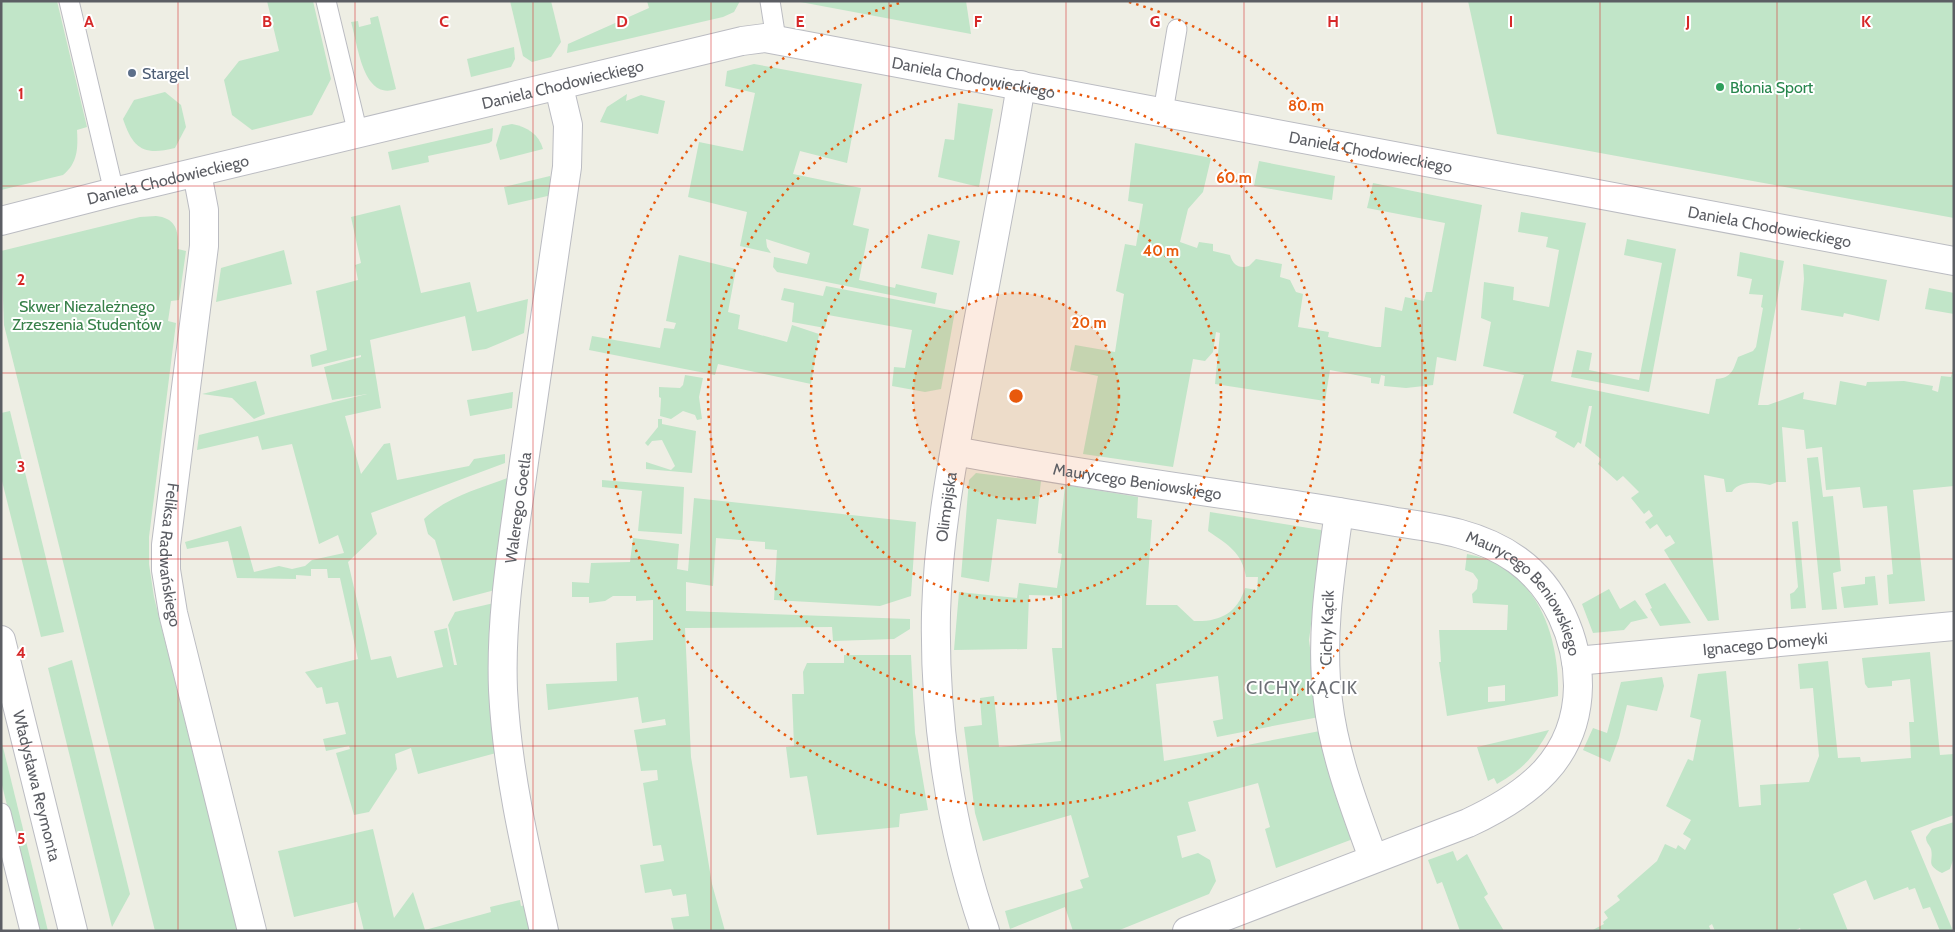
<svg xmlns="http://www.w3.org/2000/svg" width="1955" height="932" font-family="Cabin,sans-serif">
<rect width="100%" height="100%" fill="#eeeee4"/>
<!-- green -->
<g fill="#c1e5c8" fill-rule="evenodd">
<path d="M 1,1 L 57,1 L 87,127 L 77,130 C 78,148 78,163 63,175 L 1,190 Z"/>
<polygon points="267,1 313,1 331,79 312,115 252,130 232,115 224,80 239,61 279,51"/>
<polygon points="510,1 551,1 561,42 551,57 532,62 523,56"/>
<polygon points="647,1 740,1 734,12 723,17 567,53 568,44 649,8"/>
<polygon points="795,1 966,1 971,34"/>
<polygon points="1468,1 1954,1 1954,218 1497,134"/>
<path d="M 378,16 L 396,89 C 363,101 358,45 351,22 L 358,21 L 359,27 L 371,24 L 370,18 Z"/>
<polygon points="514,47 515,59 511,67 471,77 467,59"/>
<polygon points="754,64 862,84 847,163 800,151 793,174 861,188 853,225 869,229 859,280 895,288 896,284 937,293 935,304 777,272 773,267 774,257 807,264 810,253 766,239 767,247 771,253 740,246 747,212 688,197 699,142 743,151 755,93 725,86 727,71"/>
<path d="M 165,92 L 181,105 L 186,127 L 175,148 C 144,156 133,149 123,119 L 134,100 Z"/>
<polygon points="627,94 626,101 641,95 665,101 658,134 600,122 607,107"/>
<polygon points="958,103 993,109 979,187 938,177 945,139 954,140"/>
<path d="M 512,124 C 527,127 539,134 543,149 L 500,160 L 496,145 L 502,126 Z"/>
<polygon points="493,128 492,141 489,143 428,156 429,162 392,170 388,152"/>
<path d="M 1135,143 L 1211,158 L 1203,192 L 1188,209 L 1180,242 L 1197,248 L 1199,242 L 1213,244 L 1213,251 L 1230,255 C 1233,265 1239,269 1249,266 L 1256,259 L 1282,264 L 1280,277 L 1290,280 L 1296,292 L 1303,294 L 1298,327 L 1329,332 L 1328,337 L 1376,347 L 1381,347 L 1385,307 L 1402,311 L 1405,297 L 1424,301 L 1426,292 L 1432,292 L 1445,223 L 1367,208 L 1373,183 L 1482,205 L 1456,361 L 1437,357 L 1433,385 L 1406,388 L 1384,386 L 1385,376 L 1381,375 L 1379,384 L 1371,383 L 1371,378 L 1330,370 L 1325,401 L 1215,384 L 1220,333 L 1216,332 L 1213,352 L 1205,361 L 1193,359 L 1173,467 L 1083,454 L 1098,376 L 1070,370 L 1075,345 L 1115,352 L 1124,294 L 1116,291 L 1125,244 L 1136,246 L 1143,204 L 1128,201 Z"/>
<polygon points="1259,161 1335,176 1332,200 1254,186"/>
<polygon points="550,176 552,195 508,205 504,187"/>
<polygon points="400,205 421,293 470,282 477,312 528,299 524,333 486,349 472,351 465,316 370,340 381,408 345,416 361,474 384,444 390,443 397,480 469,466 474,459 505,454 505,463 371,513 377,534 348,562 371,660 391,656 397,678 443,667 434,631 447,628 454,665 457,665 448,625 455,612 494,603 496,753 418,774 411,748 395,754 397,769 369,812 354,815 336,753 350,749 349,746 326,751 323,739 346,734 338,702 326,704 322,687 317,688 305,672 358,659 340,578 328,578 327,569 311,569 311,576 296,575 296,579 237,578 228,541 187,549 185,542 241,526 254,572 279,566 292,569 305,566 312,560 344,553 338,535 319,544 292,444 262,450 258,436 197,450 199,435 367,394 332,400 324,367 361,357 361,355 312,367 310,355 327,350 316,291 358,280 355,265 361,263 351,217"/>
<path d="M 1521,212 L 1586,223 L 1551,381 L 1709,414 L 1716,379 C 1732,378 1733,370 1738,357 L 1753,351 L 1756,347 L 1763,308 L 1761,307 L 1763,295 L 1749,294 L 1752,279 L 1737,276 L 1740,252 L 1784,261 L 1758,405 L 1768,405 L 1804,392 L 1803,399 L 1836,405 L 1840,381 L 1866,386 L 1867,382 L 1904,381 L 1933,386 L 1932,390 L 1938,392 L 1941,376 L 1951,377 L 1954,364 L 1954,486 L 1913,490 L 1925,601 L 1889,604 L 1887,575 L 1893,574 L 1887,506 L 1863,508 L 1860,487 L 1826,490 L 1822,447 L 1806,449 L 1804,430 L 1782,427 L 1786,482 L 1777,482 L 1770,485 C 1759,482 1739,480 1732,492 L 1726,492 L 1724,479 L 1704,475 L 1719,620 L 1708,621 L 1664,550 L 1675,543 L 1670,535 L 1666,537 L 1657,524 L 1650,529 L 1645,522 L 1653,516 L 1649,510 L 1644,514 L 1631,498 L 1639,492 L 1623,476 L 1617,481 L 1598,464 L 1601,459 L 1585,446 L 1592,406 L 1589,406 L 1581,444 L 1578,442 L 1574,448 L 1555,437 L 1557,432 L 1513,413 L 1524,375 L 1483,366 L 1491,322 L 1481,318 L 1484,282 L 1514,287 L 1513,300 L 1549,307 L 1559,250 L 1546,247 L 1548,237 L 1518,232 Z"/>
<path d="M 156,216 C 176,218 179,231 178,249 L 186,251 L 179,300 L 171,301 L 168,321 L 176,323 L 149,537 L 149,564 L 154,597 L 196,766 L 200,780 L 205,779 L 242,931 L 155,931 L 4,325 L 1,251 L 140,217 Z"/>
<polygon points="928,234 960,241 953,275 921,268"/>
<polygon points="1627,239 1676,249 1649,392 1571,377 1577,350 1592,353 1589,370 1639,380 1662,263 1624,255"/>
<polygon points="284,250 292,284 216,302 221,268"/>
<polygon points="679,255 736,269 728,312 740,315 738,329 787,342 792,325 819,334 811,384 718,364 715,375 589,350 592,336 660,348 664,328 674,329 676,323 666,321"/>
<polygon points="1803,264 1887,280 1879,321 1844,313 1843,317 1801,310 1804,279"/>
<polygon points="826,286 955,311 941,389 925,392 892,386 894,367 905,368 912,330 828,315 825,328 792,322 794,303 781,300 784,288 823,296"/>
<polygon points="1929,288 1954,293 1954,314 1925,309"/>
<polygon points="685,375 703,378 699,397 702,419 697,420 695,415 683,411 671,419 660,416 661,398 659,397 659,387 680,388 683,385"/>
<polygon points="256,381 265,414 254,419 232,398 202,394"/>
<polygon points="513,392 512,408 470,416 467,400"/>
<polygon points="10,411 64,632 41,637 1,477 1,413"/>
<polygon points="658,419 662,419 662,424 696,431 692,473 646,469 646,462 671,470 675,466 662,440 652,441 648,446 645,443 658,427"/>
<polygon points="1818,457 1823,497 1833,496 1841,571 1833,573 1837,609 1822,610 1807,458"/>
<polygon points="976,473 1041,481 1036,524 997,519 989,582 961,577 969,480"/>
<path d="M 510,477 L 495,590 L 453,601 L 435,540 L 428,534 L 424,519 C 448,496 479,489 510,477 Z"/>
<polygon points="602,480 684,487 682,534 638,531 642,491 602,487"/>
<path d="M 1065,485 L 1138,497 L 1137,518 L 1152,520 L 1146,605 L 1177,605 L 1194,621 C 1219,622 1237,614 1245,588 L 1257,590 L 1258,577 L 1246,577 C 1242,552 1228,545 1208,531 L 1210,512 L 1321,530 L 1323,534 L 1309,640 L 1319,717 L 1217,737 L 1213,721 L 1223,719 L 1218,676 L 1156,684 L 1164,761 L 1320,731 L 1353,839 L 1276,868 L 1265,829 L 1270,827 L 1258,783 L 1188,802 L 1196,831 L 1177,836 L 1182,858 L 1198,853 L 1210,860 L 1216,881 L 1209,894 L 1117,931 L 1073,931 L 1065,907 L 1010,929 L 1005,911 L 1083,888 L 1080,880 L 1089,877 L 1071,815 L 983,841 L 975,813 L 964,727 L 982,725 L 980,698 L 994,696 L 999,747 L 1061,741 L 1052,648 L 1062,648 L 1062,596 L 1029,595 L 1027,649 L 954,650 L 959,592 L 1017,598 L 1019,583 L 1057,588 L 1062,554 L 1058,553 Z"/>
<polygon points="694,498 916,522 911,596 880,606 774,600 777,550 765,549 765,542 716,538 713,586 686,582 686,611 910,619 910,629 894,639 833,641 832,627 685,628 691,757 712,884 725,931 674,931 671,918 689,916 686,894 673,896 671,889 645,893 640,865 664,861 661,845 653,846 643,783 658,780 657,770 641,771 634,730 666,725 665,719 642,723 638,697 548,710 546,684 617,681 616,643 653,640 653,600 636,601 636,596 613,596 605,601 589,603 589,597 572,597 572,582 589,583 591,563 630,562 633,538 679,544 677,569 688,571"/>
<polygon points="1798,521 1806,608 1791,609 1790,594 1794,592 1798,587 1792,522"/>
<path d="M 1467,554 C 1536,566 1560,635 1558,696 L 1447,716 L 1439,662 L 1441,662 L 1439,630 L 1507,630 L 1508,605 L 1473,603 L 1472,594 L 1477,589 L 1478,580 L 1473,573 L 1465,570 ZM 1505,685 L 1505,701 L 1488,702 L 1488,687 Z"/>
<polygon points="1875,576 1878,605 1844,608 1841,587 1865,584 1865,577"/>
<polygon points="1665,583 1691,623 1660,626 1650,609 1652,608 1645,594"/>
<polygon points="1609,589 1620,609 1635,600 1648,618 1631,622 1624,630 1593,633 1582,604"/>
<polygon points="1930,652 1940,755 1954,754 1954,815 1911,831 1953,931 1940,931 1930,907 1923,909 1915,888 1909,890 1908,887 1874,900 1866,880 1833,894 1848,931 1801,931 1800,928 1794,931 1715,931 1712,924 1709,926 1711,931 1591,931 1604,924 1603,922 1608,918 1604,912 1620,900 1617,896 1657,861 1665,844 1676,849 1678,845 1685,850 1691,839 1683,834 1691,820 1666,806 1688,759 1693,761 1701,720 1690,717 1698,674 1726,671 1739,807 1761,805 1760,785 1809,782 1819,756 1813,688 1800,689 1798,664 1828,661 1838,758 1860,757 1861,762 1911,758 1909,722 1914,722 1910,679 1892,681 1892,686 1868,688 1865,684 1862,658"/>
<polygon points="844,655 911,655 915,733 928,810 900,814 899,827 817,835 807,776 790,778 786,747 794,746 792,694 804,694 803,672 807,663 844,663"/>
<polygon points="72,660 130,894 112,927 48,668"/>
<polygon points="1662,677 1664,686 1657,711 1627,705 1619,738 1610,762 1583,750 1593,728 1607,733 1621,682"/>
<path d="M 1549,730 C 1534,757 1524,768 1497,784 L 1494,778 L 1488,781 L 1477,747 Z"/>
<polygon points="1,739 48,931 38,931 1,781"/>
<path d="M 1954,822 L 1954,857 L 1950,869 L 1942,873 C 1925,864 1934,862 1931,849 C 1929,844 1926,843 1926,837 L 1932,829 Z"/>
<polygon points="373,829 394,918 413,892 425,930 491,912 490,907 520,900 521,906 525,905 530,931 364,931 357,902 294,917 278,851"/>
<polygon points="1453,851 1457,861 1467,854 1488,894 1484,897 1504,931 1460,931 1442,882 1437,884 1428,860"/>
</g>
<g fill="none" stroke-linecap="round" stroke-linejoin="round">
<defs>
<g id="service">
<polyline points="69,1 114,192"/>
<polyline points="326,1 358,134"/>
<polyline points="770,1 776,39"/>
<polyline points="1163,112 1177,29"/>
<polyline points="1,813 30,931"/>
</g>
<g id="minor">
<path id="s1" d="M 197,173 L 204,210 L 204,246 L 166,545 L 166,570 L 173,613 L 252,931"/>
<path id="s2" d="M 1,221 L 114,192 L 742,41 L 765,38 L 1954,261"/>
<path id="s3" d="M 955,451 C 1070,473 1186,488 1302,506 C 1333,511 1365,516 1396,522 C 1438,528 1481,534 1517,560 C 1556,588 1578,639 1578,686 C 1577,759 1528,795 1468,823 L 1187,931"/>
<path d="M 1339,512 C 1330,575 1320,638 1328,701 C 1334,755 1355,808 1373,858"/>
<path id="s4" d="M 1,640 L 73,931"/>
<path id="s5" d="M 1576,661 L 1954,626"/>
<path id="s6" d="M 544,931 C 526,852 507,771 503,690 C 500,613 514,538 524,462 C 538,364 553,265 567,167 L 568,125 L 559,87"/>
<path id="s7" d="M 985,931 C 950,830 934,719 936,613 C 938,535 953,458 967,382 C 985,283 1005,184 1021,85"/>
</g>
</defs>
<!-- service casing -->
<use href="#service" stroke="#bbbcc2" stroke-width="21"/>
<!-- minor casing -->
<use href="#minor" stroke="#bbbcc2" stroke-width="30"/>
<!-- service -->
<use href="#service" stroke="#fff" stroke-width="19"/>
<!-- minor -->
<use href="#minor" stroke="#fff" stroke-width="28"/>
</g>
<!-- grid -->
<path fill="none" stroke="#d62828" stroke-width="1" stroke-opacity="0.55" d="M 178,1 L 178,931M 355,1 L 355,931M 533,1 L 533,931M 711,1 L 711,931M 889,1 L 889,931M 1066,1 L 1066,931M 1244,1 L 1244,931M 1422,1 L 1422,931M 1600,1 L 1600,931M 1777,1 L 1777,931M 1,186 L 1954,186M 1,373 L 1954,373M 1,559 L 1954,559M 1,746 L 1954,746"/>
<!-- distance rings -->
<circle cx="1016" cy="396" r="103" fill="#e8590c" fill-opacity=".12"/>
<g fill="none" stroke="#e8590c" stroke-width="2.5" stroke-dasharray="2.5 5">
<circle cx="1016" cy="396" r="103"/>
<circle cx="1016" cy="396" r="205"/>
<circle cx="1016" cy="396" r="308"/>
<path d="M1129 2A410 410 0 1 1 903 2"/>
</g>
<!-- markers -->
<circle fill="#5c6f8a" stroke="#fff" stroke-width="2" cx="132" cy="73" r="5"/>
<circle fill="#2e9e5b" stroke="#fff" stroke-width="2" cx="1720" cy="87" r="5"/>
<g text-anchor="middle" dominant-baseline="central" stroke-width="4" stroke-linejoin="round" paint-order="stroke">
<!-- service labels -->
<g font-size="16" fill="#4e5e75" stroke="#fff" text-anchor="start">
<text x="142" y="73">Stargel</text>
</g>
<!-- street labels -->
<g font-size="16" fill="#5c5e64" stroke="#fff">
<text stroke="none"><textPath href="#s2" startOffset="998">Daniela Chodowieckiego</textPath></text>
<text stroke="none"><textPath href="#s2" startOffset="578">Daniela Chodowieckiego</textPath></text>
<text stroke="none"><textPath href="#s2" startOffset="1402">Daniela Chodowieckiego</textPath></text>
<text stroke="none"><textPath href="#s2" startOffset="172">Daniela Chodowieckiego</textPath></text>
<text stroke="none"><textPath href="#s2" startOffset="1808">Daniela Chodowieckiego</textPath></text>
<text stroke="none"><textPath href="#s3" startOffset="185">Maurycego Beniowskiego</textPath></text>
<text stroke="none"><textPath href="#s7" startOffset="430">Olimpijska</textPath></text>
<text stroke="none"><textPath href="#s6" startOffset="428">Walerego Goetla</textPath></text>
<text stroke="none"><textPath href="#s1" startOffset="385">Feliksa Radwańskiego</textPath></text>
<text stroke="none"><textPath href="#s3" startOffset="604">Maurycego Beniowskiego</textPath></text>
<text transform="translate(1327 628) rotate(-88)">Cichy Kącik</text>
<text stroke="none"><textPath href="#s5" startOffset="190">Ignacego Domeyki</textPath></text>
<text stroke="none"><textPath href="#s4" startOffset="150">Władysława Reymonta</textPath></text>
</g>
<!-- leisure labels -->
<g font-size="16" fill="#27864d" stroke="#fff" text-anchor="start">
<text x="1730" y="87">Błonia Sport</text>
</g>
<!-- park labels -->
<g font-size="16" fill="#378049" stroke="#fff">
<text x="87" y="306">Skwer Niezależnego<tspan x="87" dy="18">Zrzeszenia Studentów</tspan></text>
</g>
<!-- neighbourhood labels -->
<g font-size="18" letter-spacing="1" fill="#6d7076" stroke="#fff">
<text x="1302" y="688">CICHY KĄCIK</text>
</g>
</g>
<g font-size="16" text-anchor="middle" font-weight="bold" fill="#d62828" stroke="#fff" stroke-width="4" stroke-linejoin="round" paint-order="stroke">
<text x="89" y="27">A</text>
<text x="267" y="27">B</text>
<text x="444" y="27">C</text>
<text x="622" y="27">D</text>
<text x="800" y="27">E</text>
<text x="978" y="27">F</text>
<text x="1155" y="27">G</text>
<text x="1333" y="27">H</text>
<text x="1511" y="27">I</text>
<text x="1688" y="27">J</text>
<text x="1866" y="27">K</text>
<text x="21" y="99">1</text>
<text x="21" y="285">2</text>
<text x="21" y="472">3</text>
<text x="21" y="658">4</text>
<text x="21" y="844">5</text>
</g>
<circle cx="1016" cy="396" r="8" fill="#e8590c" stroke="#fff" stroke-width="2.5"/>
<g font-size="15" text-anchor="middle" font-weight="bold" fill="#e8590c" stroke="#fff" stroke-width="4" stroke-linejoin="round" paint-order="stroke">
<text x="1306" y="111">80 m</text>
<text x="1234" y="183">60 m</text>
<text x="1161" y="256">40 m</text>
<text x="1089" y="328">20 m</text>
</g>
<!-- border -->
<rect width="1955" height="932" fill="none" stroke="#5c5e64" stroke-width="5"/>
</svg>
